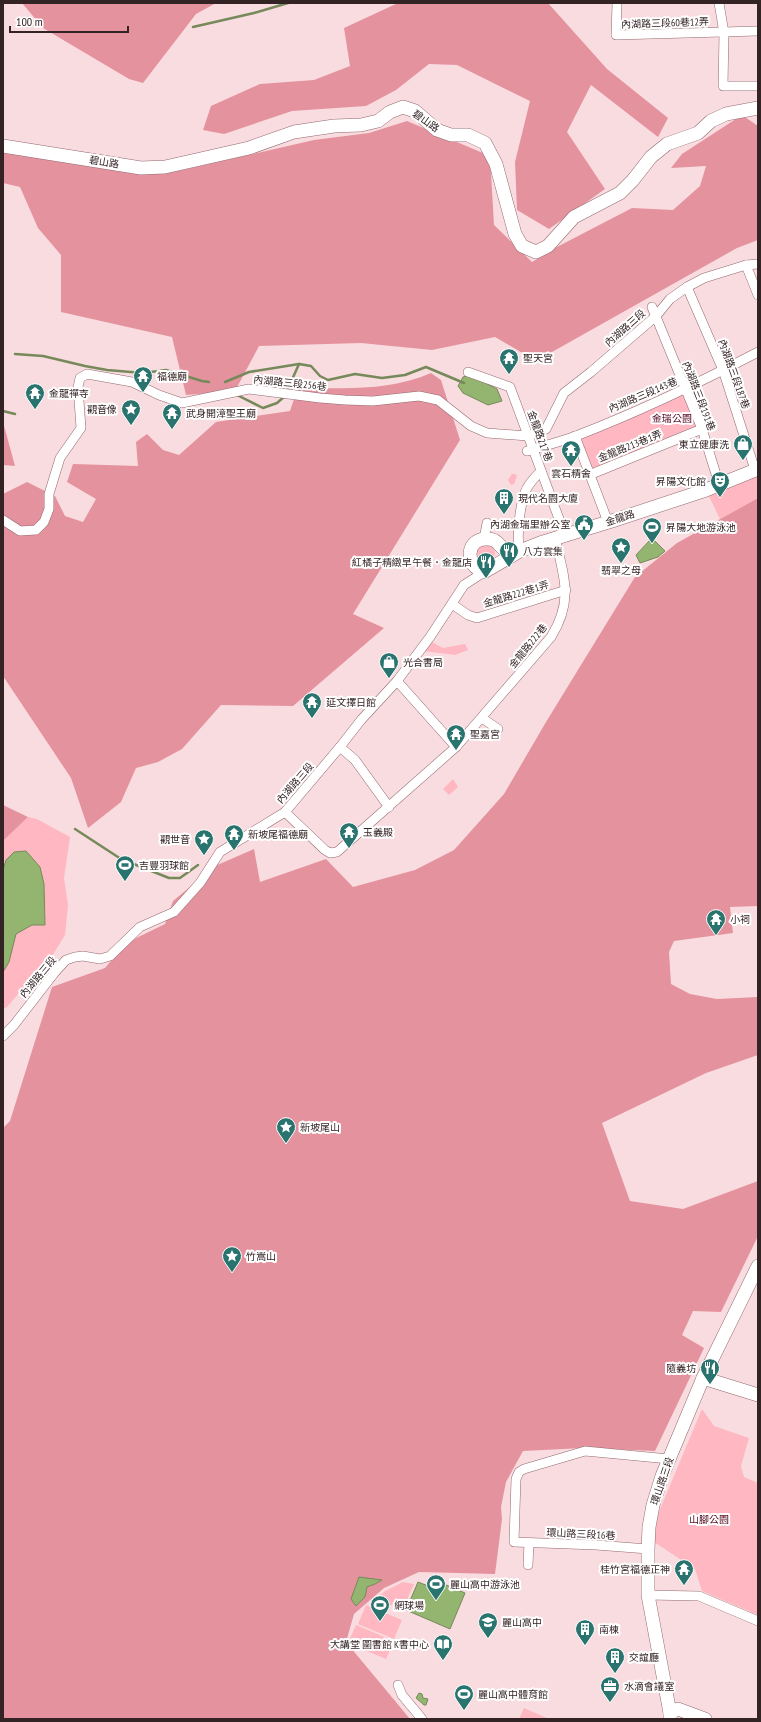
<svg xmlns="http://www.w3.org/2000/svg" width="761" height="1722" font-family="'PT Sans Narrow','Noto Sans TC',sans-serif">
<rect width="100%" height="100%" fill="#f9dcdf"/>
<!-- green -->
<g fill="#ffb7c1">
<polygon points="686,389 702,429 589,475 575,436"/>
<polygon points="758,469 758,498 720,519 706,490"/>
<polygon points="512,474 515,474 517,476 514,484 511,485 508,480"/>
<circle cx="486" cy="554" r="9"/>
<polygon points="430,641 443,648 465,644 468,650 455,655 423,651"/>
<polygon points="453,779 458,787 449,795 443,789"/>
<polygon points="28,817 37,819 70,837 64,878 68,905 65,935 44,969 29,981 7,1007 3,1009 3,841"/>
<polygon points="702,1409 714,1426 749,1438 741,1466 744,1477 758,1483 758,1615 702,1591 695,1569 654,1542 658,1514"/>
<polygon points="403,1582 414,1584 403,1609 375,1600 385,1591"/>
<polygon points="366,1605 402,1620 394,1639 358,1624"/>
<polygon points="356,1625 394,1641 386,1659 348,1643"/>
<polygon points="524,1708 549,1719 519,1719"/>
</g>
<!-- forest -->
<g fill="#e5929f">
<polygon points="22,3 216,3 196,14 143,83 129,79 43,28"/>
<polygon points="398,3 548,3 607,69 668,118 658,137 591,85 567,132 605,189 549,229 517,210 515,162 530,101 457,65 429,64 396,90 366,106 292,111 224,134 203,130 211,106 260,84 314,80 350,66 344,28"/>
<polygon points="742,115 758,126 758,240 737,248 536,361 495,337 432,350 361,343 259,346 235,391 186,395 172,337 61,312 61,255 38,228 20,187 3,183 3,149 139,174 178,171 314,140 369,133 407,121 490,156 494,225 532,262 555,248 632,208 673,210 700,186 706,166 671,168 682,154"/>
<path d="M 431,373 L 441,380 L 460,440 L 353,614 L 384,628 L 293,706 L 221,705 L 182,749 L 158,762 L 136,768 L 121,802 L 88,828 L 71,778 L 3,676 L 3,494 L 27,482 L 55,496 L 65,516 L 83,522 L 96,499 L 67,482 L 73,464 L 138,466 L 136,442 L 147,434 L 163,450 L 179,455 L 216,422 L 290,411 L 298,387 C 342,389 390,391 431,373 Z"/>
<polygon points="3,422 15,466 3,465"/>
<polygon points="758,498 758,906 730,907 733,933 674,941 669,952 671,984 690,994 717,999 758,997 758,1055 706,1073 602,1123 630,1201 683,1209 758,1181 758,1236 721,1312 693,1311 682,1335 704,1348 655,1451 583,1448 523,1451 506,1482 501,1507 502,1519 495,1574 419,1572 384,1588 354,1614 346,1642 410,1719 3,1719 3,1128 10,1121 52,987 105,968 126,943 165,924 173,901 215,866 254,849 260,882 326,859 353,887 415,870 454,850 504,794 546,722 635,577 677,543"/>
<polygon points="3,805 28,817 3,841"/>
</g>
<!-- water -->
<g fill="#93b570" stroke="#76895a">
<polygon points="470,375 497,389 502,401 488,405 463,393 458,386 463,377"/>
<polygon points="652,538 665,551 658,557 640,563 636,555"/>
<polygon points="26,851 40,867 44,884 45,925 32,925 16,934 9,962 3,972 3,870 6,860 14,852"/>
<polygon points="359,1577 382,1580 375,1584 367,1587 365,1597 356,1606 351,1599"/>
<polygon points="418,1582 436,1589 439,1582 465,1593 450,1629 406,1610"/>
<polygon points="419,1693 422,1694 423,1698 428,1699 426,1705 424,1705 416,1698"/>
</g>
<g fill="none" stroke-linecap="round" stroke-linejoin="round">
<!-- stream -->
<g stroke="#76895a" stroke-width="2.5">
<polyline points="193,27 254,13 288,3"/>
<polyline points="15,354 43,356 85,366 107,370 143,373 166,370 202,381 209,382"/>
<polyline points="225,382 249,372 299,364 311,366 320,376 328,380 355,374 382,378 405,375 426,367 464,383"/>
<polyline points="287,391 299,364"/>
<polyline points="237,395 263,408 277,403 285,396"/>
<polyline points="3,411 15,414"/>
<polyline points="75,829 121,859 169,878 180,878 198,865"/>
</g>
<defs>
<g id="street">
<polyline points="617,3 616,35 758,31"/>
<polyline points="719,3 724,33 723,86 758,86"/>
<polyline points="746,265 758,295"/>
<polyline points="687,287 723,370 755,470"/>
<polyline points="652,307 702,429 719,484"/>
<polyline points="468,372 510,387 565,535"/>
<polyline points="575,436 608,522"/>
<path d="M 527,451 C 543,446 560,442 576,436 C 638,412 699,383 758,352"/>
<polyline points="589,475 702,429"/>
<polyline points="3,520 20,531 36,530 44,522 49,509 49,494 60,458 81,428 78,387 80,378 87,374 132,382 159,395 182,403 249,389 320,398 345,400 373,401 419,396 438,400 471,426 487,433 528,436 546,429 564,393 591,372 656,316 670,299 687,287 704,278 746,265 758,264"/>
<polyline points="484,539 487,523"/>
<path d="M 520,551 C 516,537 520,501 527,488 C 531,481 536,476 541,471"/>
<polyline points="452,604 468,615 477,618 566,590"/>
<polyline points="397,681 456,747"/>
<polyline points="482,718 498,729"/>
<polyline points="340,747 355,760 389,807"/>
<path d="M 285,812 L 325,850 L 330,853 L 337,852 L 456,747 L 551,637 C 574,600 564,577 555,538"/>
<polyline points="3,1036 14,1025 55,972 66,960 75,957 83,956 100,959 110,956 140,927 174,912 200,883 220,852 285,812 340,747 361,720 397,681 430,637 464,585 484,572"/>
<polyline points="648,1549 596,1545 514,1542 516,1479 519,1472 524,1469 585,1451 669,1459"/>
<polyline points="528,1565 529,1543"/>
<polyline points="648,1595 699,1596 758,1621"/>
<polyline points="398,1685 402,1695 422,1719"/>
</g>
<g id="secondary">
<polyline points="3,146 141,168 165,167 249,148 294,132 334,126 361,125 378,121 390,112 403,107 415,111 437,130 451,135 468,135 485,143 496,164 515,234 522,246 536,252 548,246 574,217 620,193 633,180 651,157 667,144 698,133 711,121 726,114 758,108"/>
<path d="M 520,551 C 496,555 504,539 487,539 C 466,538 464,566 484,572 L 520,551 L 540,543 L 615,520 L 706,490 L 758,469"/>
<polyline points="703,1378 758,1395"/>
<polyline points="670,1713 678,1709 705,1719"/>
<polyline points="670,1719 670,1713 648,1595 648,1549 649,1527 653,1505 662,1476 703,1378 758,1266"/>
</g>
</defs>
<!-- street casing -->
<use href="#street" stroke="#93696f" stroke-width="10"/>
<!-- secondary casing -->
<use href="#secondary" stroke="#93696f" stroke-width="14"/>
<!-- street -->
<use href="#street" stroke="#fff" stroke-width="9"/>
<!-- secondary -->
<use href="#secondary" stroke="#fff" stroke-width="13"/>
</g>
<!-- icons -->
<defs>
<symbol id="temple-pin" viewBox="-11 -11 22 30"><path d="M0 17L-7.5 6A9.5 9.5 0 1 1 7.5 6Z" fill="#2a746f" stroke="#fff"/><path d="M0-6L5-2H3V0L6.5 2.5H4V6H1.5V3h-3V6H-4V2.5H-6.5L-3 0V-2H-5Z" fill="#fff"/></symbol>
<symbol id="sight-pin" viewBox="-11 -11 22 30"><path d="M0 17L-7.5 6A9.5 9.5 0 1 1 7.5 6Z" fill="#2a746f" stroke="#fff"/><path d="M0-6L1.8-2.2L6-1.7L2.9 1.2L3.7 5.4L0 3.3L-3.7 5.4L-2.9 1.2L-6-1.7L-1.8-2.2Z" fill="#fff"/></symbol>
<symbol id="shop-pin" viewBox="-11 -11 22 30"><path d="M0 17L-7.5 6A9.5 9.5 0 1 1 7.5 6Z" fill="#2a746f" stroke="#fff"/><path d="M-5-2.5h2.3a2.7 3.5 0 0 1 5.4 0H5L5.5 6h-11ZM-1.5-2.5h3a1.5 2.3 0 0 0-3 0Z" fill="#fff"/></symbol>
<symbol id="theatre-pin" viewBox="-11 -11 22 30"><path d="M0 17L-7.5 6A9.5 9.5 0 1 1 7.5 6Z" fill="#2a746f" stroke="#fff"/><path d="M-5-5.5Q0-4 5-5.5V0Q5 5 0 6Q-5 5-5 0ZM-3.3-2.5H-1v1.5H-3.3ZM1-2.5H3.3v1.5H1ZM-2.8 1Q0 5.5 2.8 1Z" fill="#fff"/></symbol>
<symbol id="building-pin" viewBox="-11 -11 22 30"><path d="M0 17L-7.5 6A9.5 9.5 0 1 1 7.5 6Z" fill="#2a746f" stroke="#fff"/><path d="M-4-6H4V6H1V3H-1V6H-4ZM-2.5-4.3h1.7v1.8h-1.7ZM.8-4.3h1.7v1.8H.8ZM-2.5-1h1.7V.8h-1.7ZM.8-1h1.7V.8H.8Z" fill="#fff"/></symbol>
<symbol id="civic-pin" viewBox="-11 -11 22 30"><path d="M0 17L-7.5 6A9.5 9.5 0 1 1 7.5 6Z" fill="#2a746f" stroke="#fff"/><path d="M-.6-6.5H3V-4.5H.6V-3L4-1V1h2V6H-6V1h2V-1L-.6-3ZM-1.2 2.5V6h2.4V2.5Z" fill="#fff"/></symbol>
<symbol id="stadium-pin" viewBox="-11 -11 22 30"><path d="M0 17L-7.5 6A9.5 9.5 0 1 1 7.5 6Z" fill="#2a746f" stroke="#fff"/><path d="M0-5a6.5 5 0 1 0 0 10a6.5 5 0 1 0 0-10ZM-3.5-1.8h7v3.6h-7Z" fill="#fff"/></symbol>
<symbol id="restaurant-pin" viewBox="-11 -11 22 30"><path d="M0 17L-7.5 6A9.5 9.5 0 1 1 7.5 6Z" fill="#2a746f" stroke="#fff"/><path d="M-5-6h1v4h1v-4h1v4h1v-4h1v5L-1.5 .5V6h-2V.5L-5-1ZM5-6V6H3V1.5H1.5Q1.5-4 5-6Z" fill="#fff"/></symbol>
<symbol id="school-pin" viewBox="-11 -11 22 30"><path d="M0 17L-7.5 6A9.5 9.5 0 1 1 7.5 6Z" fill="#2a746f" stroke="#fff"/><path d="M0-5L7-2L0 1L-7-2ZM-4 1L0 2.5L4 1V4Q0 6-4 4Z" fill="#fff"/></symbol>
<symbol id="library-pin" viewBox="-11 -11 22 30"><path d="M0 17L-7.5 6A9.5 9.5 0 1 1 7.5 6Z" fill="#2a746f" stroke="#fff"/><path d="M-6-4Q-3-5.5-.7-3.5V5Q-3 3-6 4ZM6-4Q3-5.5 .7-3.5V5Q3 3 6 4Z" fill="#fff"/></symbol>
<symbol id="office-pin" viewBox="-11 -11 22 30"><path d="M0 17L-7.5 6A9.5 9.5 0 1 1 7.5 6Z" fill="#2a746f" stroke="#fff"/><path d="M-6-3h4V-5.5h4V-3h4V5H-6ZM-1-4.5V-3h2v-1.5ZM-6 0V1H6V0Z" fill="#fff"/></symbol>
</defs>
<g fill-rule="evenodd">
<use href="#temple-pin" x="498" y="347" width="22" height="30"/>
<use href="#temple-pin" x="132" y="365" width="22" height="30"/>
<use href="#temple-pin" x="24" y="382" width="22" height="30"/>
<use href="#sight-pin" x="120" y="398" width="22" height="30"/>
<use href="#temple-pin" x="161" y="402" width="22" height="30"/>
<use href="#shop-pin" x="732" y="433" width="22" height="30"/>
<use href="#temple-pin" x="560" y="439" width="22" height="30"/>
<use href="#theatre-pin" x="709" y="470" width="22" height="30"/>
<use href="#building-pin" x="493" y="487" width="22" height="30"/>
<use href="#civic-pin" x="573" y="513" width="22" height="30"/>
<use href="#stadium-pin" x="641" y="516" width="22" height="30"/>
<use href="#sight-pin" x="610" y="536" width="22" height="30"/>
<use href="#restaurant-pin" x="498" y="540" width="22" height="30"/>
<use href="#restaurant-pin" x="475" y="551" width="22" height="30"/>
<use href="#shop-pin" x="378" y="651" width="22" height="30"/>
<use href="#temple-pin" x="301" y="691" width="22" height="30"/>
<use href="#temple-pin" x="445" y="723" width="22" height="30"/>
<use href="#temple-pin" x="338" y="821" width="22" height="30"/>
<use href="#temple-pin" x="223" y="823" width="22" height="30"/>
<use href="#sight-pin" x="193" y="828" width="22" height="30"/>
<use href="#stadium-pin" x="114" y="854" width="22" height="30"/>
<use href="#temple-pin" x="705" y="908" width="22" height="30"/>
<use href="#sight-pin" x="275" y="1116" width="22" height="30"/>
<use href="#sight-pin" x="221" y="1245" width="22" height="30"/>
<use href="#restaurant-pin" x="699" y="1357" width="22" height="30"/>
<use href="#temple-pin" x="673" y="1558" width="22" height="30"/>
<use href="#stadium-pin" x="425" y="1573" width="22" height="30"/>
<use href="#stadium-pin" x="369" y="1594" width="22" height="30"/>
<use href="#school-pin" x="477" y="1611" width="22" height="30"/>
<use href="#building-pin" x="574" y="1618" width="22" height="30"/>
<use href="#library-pin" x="432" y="1633" width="22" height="30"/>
<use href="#building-pin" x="604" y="1646" width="22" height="30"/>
<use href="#office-pin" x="599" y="1675" width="22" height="30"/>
<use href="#stadium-pin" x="453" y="1683" width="22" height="30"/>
</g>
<g text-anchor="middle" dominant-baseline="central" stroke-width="4" stroke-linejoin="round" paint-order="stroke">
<!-- street labels -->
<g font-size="10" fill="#342325" stroke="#fff">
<text transform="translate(665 23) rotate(-2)">內湖路三段60巷12弄</text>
<text transform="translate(426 121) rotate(35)">碧山路</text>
<text transform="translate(104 162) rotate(9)">碧山路</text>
<text transform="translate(625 328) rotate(-41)">內湖路三段</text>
<text transform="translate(734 374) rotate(70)">內湖路三段187巷</text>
<text transform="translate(290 383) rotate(6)">內湖路三段256巷</text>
<text transform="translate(643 395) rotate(-23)">內湖路三段143巷</text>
<text transform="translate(699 396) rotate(69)">內湖路三段191巷</text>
<text transform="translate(540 436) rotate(70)">金龍路217巷</text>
<text transform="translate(630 446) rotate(-22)">金龍路213巷1弄</text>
<text transform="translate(620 518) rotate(-18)">金龍路</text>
<text transform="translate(516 594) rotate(-17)">金龍路222巷1弄</text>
<text transform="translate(528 646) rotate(-51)">金龍路222巷</text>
<text transform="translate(295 783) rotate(-49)">內湖路三段</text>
<text transform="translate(38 977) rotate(-50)">內湖路三段</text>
<text transform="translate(662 1481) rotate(-71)">環山路三段</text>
<text transform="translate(581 1534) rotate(3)">環山路三段16巷</text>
</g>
<!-- poi labels -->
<g font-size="10" fill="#342325" stroke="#fff" text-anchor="start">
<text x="523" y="358">聖天宮</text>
<text x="157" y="376">福德廟</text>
<text x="49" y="393">金龍禪寺</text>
<text x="117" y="409" text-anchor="end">觀音像</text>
<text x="186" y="413">武身開漳聖王廟</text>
<text x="729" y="444" text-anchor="end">東立健康洗</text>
<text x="571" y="473" text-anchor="middle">雲石精舍</text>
<text x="706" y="481" text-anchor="end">昇陽文化館</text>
<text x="518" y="498">現代名園大廈</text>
<text x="570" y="524" text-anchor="end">內湖金瑞里辦公室</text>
<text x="666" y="527">昇陽大地游泳池</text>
<text x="523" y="551">八方雲集</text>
<text x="472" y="562" text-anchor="end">紅橘子精緻早午餐．金龍店</text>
<text x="621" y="570" text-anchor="middle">翡翠之母</text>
<text x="403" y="662">光合書局</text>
<text x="326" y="702">延文擇日館</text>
<text x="470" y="734">聖嘉宮</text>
<text x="363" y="832">玉義殿</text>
<text x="248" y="834">新坡尾福德廟</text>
<text x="190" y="839" text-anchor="end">觀世音</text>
<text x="139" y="865">吉豐羽球館</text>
<text x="730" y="919">小祠</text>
<text x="300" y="1127">新坡尾山</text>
<text x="246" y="1256">竹嵩山</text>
<text x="696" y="1368" text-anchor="end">隨義坊</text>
<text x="670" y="1569" text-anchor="end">桂竹宮福德正神</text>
<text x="450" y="1584">麗山高中游泳池</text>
<text x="394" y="1605">網球場</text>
<text x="502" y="1622">麗山高中</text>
<text x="599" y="1629">南棟</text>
<text x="429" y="1644" text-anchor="end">大講堂 圖書館 K書中心</text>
<text x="629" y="1657">交誼廳</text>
<text x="624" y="1686">水滴會議室</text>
<text x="478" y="1694">麗山高中體育館</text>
</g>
<!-- park labels -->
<g font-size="10" fill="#550b21" stroke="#fff">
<text x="672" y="418">金瑞公園</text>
<text x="709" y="1519">山腳公園</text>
</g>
</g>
<!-- border -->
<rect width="761" height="1722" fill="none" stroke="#342325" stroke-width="8"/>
<!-- scale -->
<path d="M10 26v6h118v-6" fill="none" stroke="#342325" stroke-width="2"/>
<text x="16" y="26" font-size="12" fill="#342325" stroke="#ffffff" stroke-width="3" paint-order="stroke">100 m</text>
</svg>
